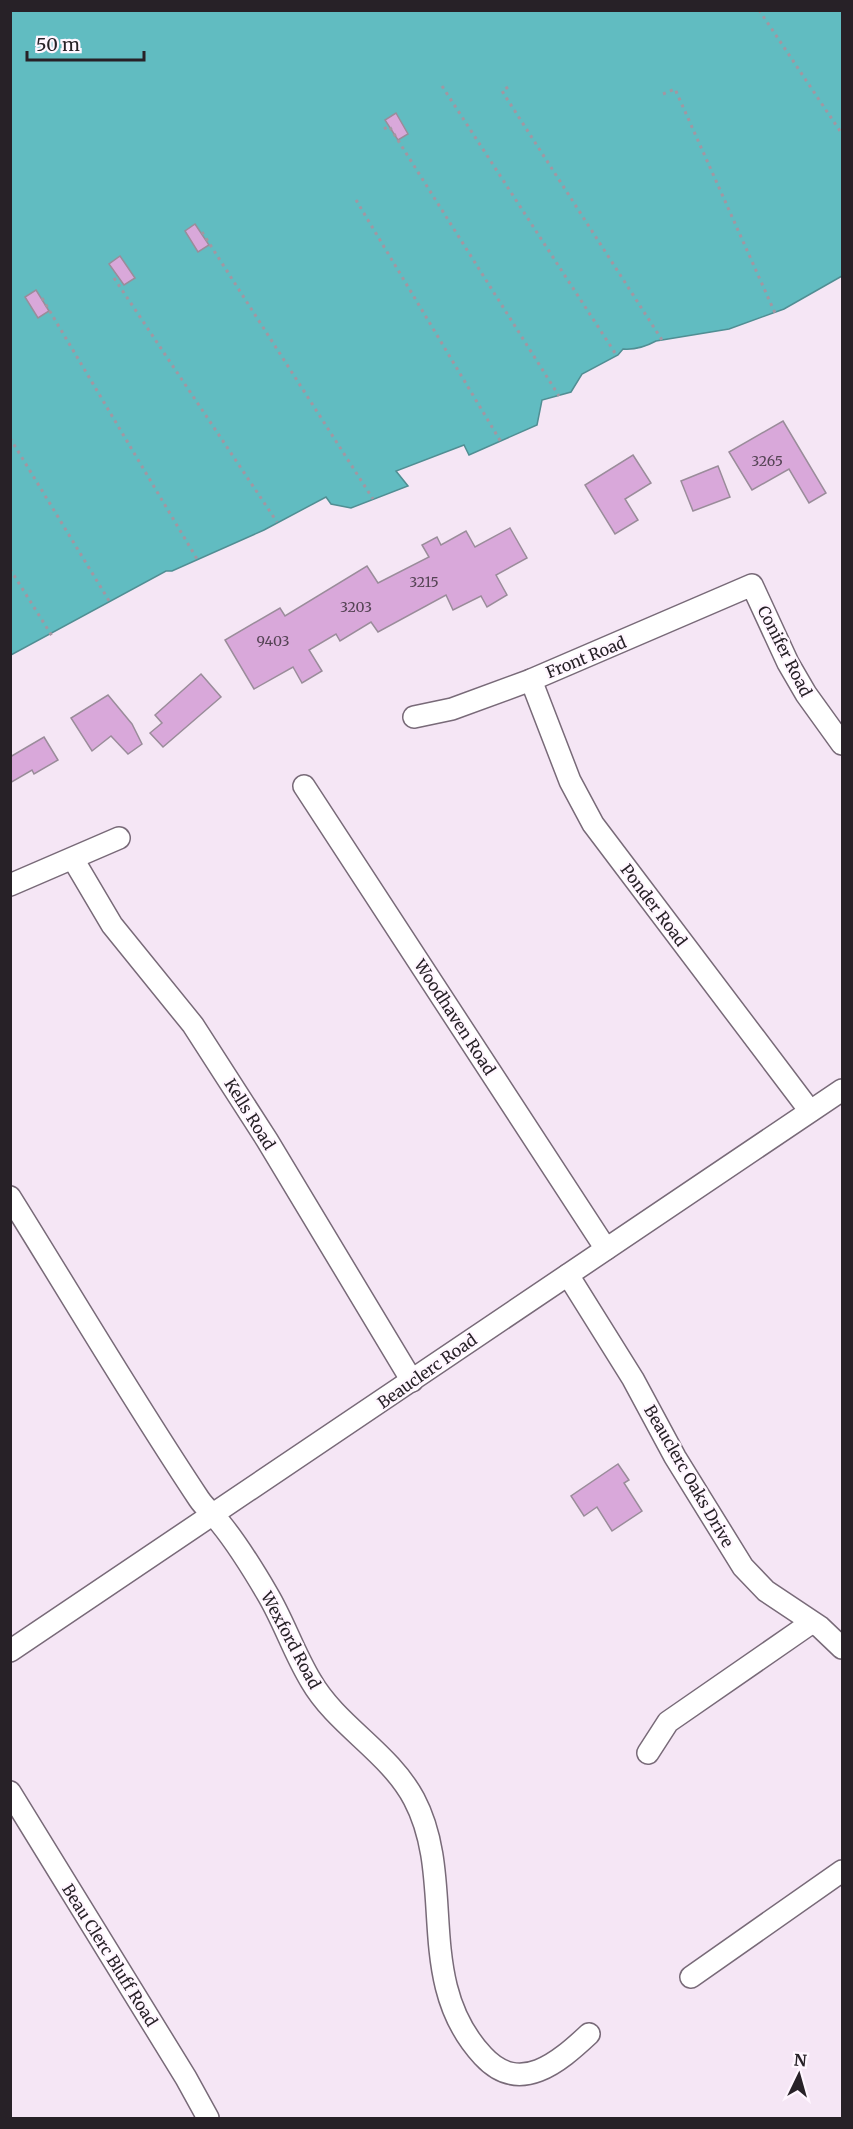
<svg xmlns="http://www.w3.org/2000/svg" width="853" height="2129" font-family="Merriweather,serif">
<rect width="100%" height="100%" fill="#f5e6f5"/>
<!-- water -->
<path fill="#61bcc1" stroke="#508e93" stroke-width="1.5" d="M 11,11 L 842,11 L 842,276 L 784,309 L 729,329 L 656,341 C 645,347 635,350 623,349 L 618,355 L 582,374 L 571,392 L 542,400 L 537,425 L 469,455 L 464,445 L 396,471 L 408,486 L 351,508 L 331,504 L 326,497 L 264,530 L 172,571 L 166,571 L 11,655 Z"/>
<!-- building -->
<g fill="#d9a8da" stroke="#9a8c9a" stroke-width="1.5">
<polygon points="396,113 408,134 398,140 385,120"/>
<polygon points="195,224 209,245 198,252 185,231"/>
<polygon points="120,256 135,278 124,285 109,264"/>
<polygon points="36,290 49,311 38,318 25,297"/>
<polygon points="783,421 826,493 809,503 789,469 752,490 729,452"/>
<polygon points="633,455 651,483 625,499 638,520 615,534 585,485"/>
<polygon points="718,466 730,497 693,511 681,481"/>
<polygon points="510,528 527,558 496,575 507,595 487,607 481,596 453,610 446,595 378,632 371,622 340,641 336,634 309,650 322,671 302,683 293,667 254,689 225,640 280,608 285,616 367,566 378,583 429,557 422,545 437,537 441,545 466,531 475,547"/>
<polygon points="201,674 221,697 163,747 150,733 162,723 155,715"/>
<polygon points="108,695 132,724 142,744 128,754 111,736 92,751 71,718"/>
<polygon points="44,737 58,760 34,774 32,770 10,783 10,757"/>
<polygon points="618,1464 629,1480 624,1483 642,1511 612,1531 597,1507 584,1516 571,1496"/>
</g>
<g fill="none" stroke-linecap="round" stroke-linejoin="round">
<defs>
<g id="minor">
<polyline points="531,680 570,781 593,824 810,1111"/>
<polyline points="414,717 452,709 531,680 752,585 788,663 806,694 842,744"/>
<polyline points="304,786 606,1249"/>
<polyline points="73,859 112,925 193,1025 267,1140 412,1381"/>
<polyline points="10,885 119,838"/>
<path d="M 10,1197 C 73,1298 133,1400 199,1499 C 205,1508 214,1515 221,1524 C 238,1545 254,1571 268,1595 C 284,1622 294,1653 311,1681 C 337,1726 389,1752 414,1799 C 457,1880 413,1981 483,2056 C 520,2096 559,2062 589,2034"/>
<polyline points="568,1275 633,1379 675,1457 743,1567 766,1591 820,1627 842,1648"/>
<polyline points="10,1651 842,1090"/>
<polyline points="648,1753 668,1722 811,1623"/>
<polyline points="10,1792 186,2078 208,2118"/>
<polyline points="691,1977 842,1871"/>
</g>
</defs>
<!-- minor casing -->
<use href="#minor" stroke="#786a78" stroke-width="24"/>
<!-- path -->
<g stroke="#a297a2" stroke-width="3" stroke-dasharray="3 4.5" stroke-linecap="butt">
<polyline points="759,10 842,134"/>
<polyline points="442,86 617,356"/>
<polyline points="508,87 502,91 662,340"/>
<polyline points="663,94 675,89 775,313"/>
<polyline points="384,129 389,126 559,396"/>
<polyline points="356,200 501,442"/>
<polyline points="202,232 373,499"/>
<polyline points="114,278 277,522"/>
<polyline points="42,298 197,559"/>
<polyline points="10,438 111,604"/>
<polyline points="10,569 52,636"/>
</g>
<!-- minor -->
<use href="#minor" stroke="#fff" stroke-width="21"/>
</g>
<g text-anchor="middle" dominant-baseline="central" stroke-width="4.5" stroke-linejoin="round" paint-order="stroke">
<!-- number labels -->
<g font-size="14" fill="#544354">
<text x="767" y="461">3265</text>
<text x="424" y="582">3215</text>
<text x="356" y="607">3203</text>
<text x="273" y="641">9403</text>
</g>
<!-- street labels -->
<g font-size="16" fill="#272127" stroke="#fff6ff">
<text transform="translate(785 651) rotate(63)">Conifer Road</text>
<text transform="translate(586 657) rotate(-22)">Front Road</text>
<text transform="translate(654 905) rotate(53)">Ponder Road</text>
<text transform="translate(455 1017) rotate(57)">Woodhaven Road</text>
<text transform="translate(250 1114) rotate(58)">Kells Road</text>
<text transform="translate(427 1371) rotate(-35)">Beauclerc Road</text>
<text transform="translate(689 1476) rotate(60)">Beauclerc Oaks Drive</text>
<text transform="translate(291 1640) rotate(62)">Wexford Road</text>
<text transform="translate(110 1955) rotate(58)">Beau Clerc Bluff Road</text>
</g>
</g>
<!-- border -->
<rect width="853" height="2129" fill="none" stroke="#272127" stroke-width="24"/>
<!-- north arrow -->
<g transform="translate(799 2075) rotate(5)" stroke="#fff6ff" stroke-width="4.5" paint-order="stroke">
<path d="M0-4.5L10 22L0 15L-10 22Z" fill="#272127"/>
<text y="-9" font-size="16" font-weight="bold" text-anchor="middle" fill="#272127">N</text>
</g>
<!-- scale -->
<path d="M27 51v9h117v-9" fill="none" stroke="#272127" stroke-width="3"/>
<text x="36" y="51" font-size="18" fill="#272127" stroke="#fff6ff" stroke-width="4.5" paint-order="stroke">50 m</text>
</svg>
